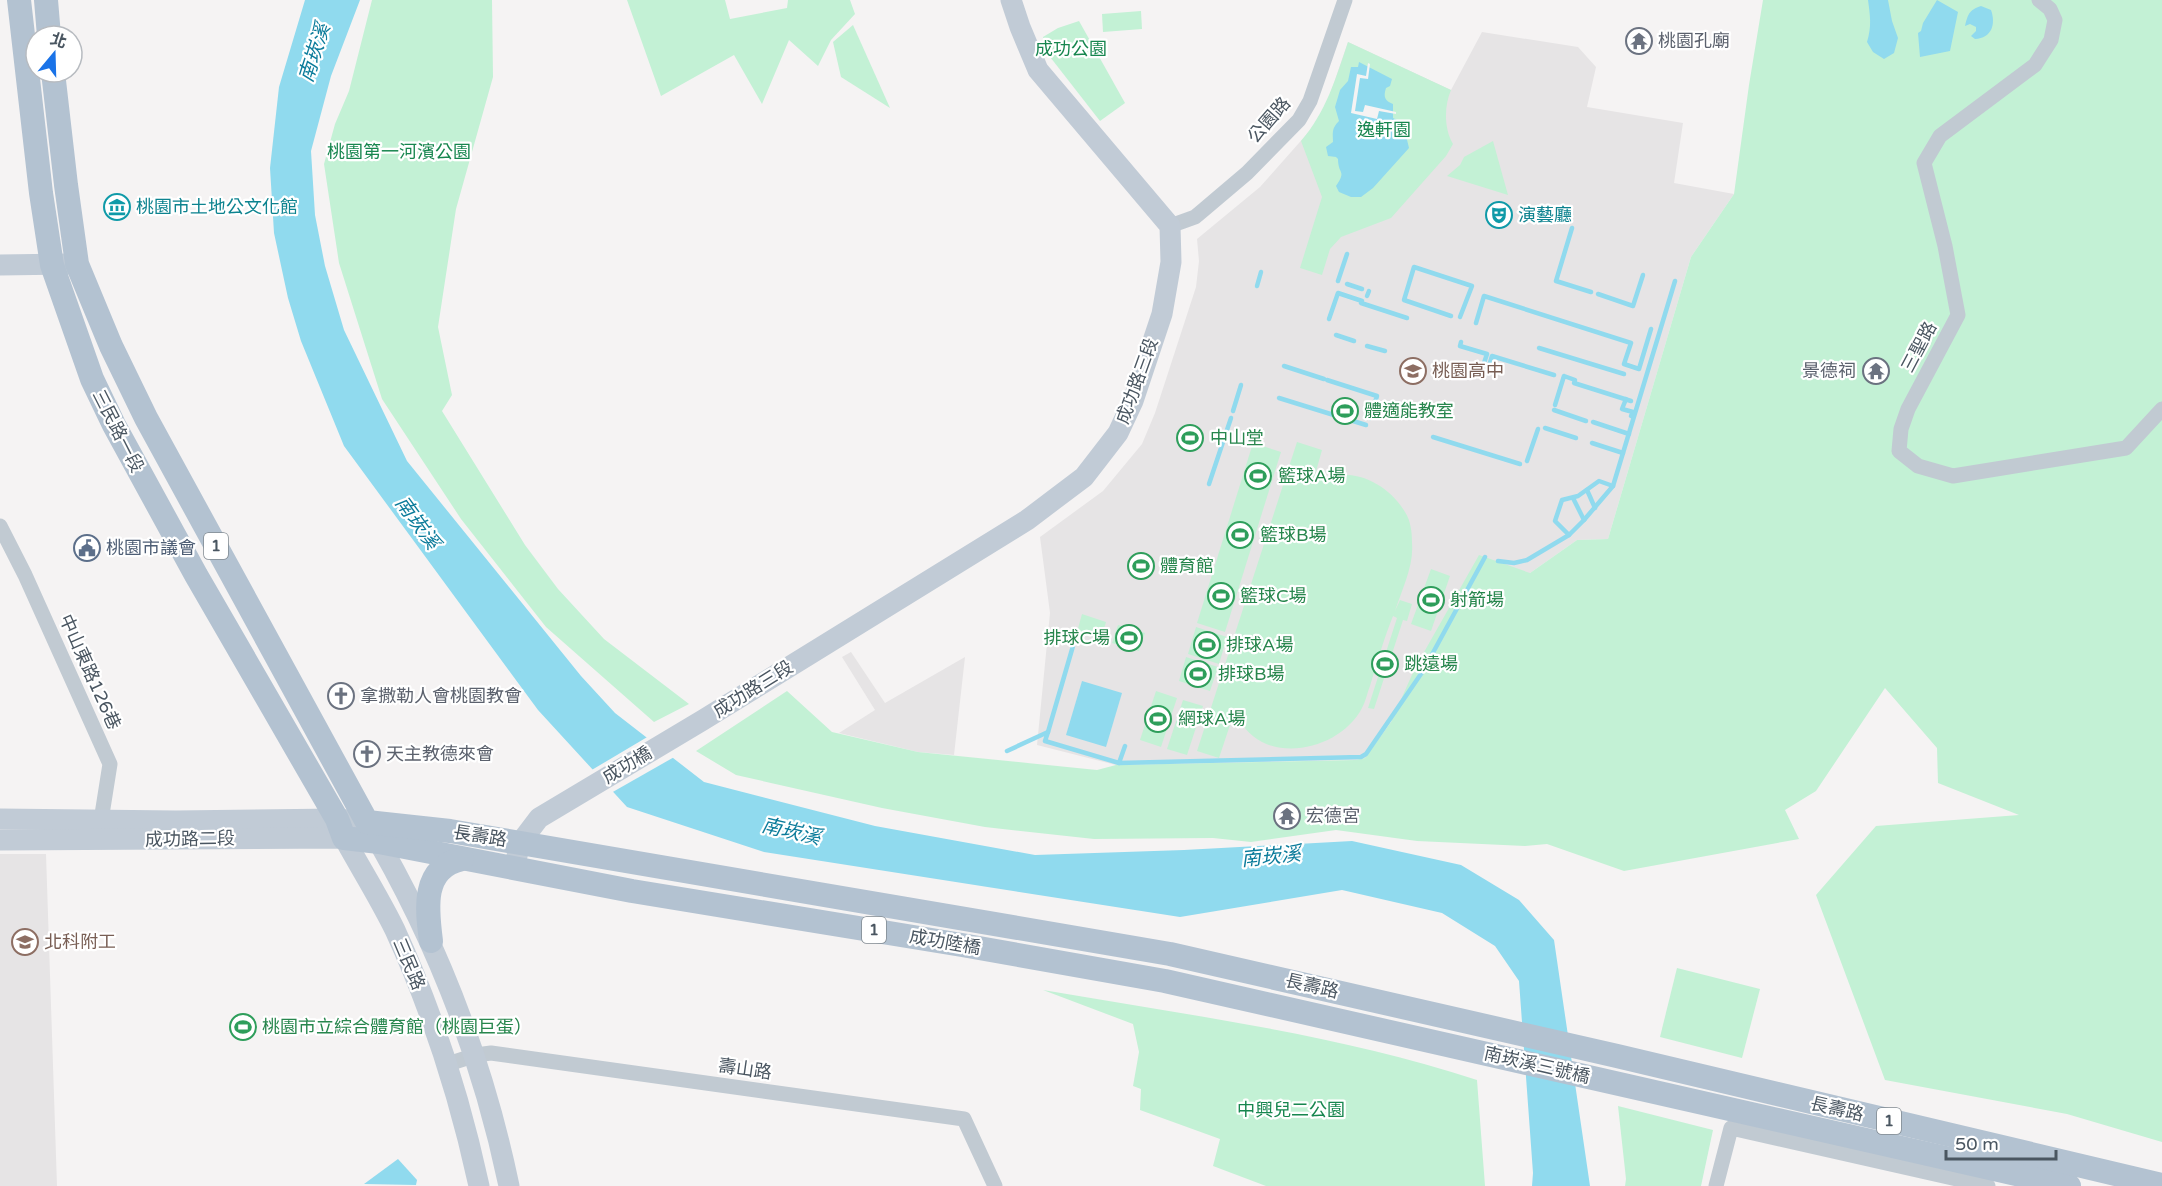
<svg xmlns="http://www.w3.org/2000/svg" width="2162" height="1186" font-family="'Varela Round','Noto Sans TC',sans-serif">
<rect width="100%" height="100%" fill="#f5f3f3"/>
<!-- education -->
<g fill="#e6e4e5">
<polygon points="1482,32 1578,47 1596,67 1587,107 1683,123 1674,183 1734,194 1691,257 1608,539 1577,540 1530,573 1391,722 1366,758 1355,760 1116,765 1037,745 1050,613 1040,537 1103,491 1142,444 1155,413 1196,287 1199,261 1197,239 1260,187 1314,126 1326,106 1348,42 1451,90"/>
<polygon points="851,652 885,703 965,657 954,755 918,752 839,733 875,710 842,657"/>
<polygon points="0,854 46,854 57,1186 0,1186"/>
</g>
<!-- green -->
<g fill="#c3f1d5">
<polygon points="372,0 492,0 493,77 456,209 438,327 452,395 442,411 525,545 558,589 604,639 689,704 654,722 546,627 461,519 382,399 339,263 324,164 335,124 349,91"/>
<polygon points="627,0 725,0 730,19 787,8 788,0 850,0 855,14 831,40 818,66 789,40 762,104 734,55 661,96"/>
<polygon points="1763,0 2162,0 2162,1142 2067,1114 1885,1080 1816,895 1876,826 2019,815 1938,783 1937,748 1885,688 1816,791 1785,810 1799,839 1624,871 1547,844 1525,846 1417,841 1336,830 1251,842 1213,838 1094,839 985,827 882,808 736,775 696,751 787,691 832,732 918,752 1097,770 1116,765 1355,760 1365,758 1391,722 1415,668 1479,555 1530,573 1577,540 1608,539 1691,257 1734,194 1749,85"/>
<polygon points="1141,11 1142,29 1103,32 1102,14"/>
<polygon points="1079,21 1125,103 1100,121 1047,53 1043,37 1058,28"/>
<polygon points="853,25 890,108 841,77 833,42"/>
<path d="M 1348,42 L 1451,90 C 1444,106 1444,129 1453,144 L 1446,156 L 1391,218 L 1341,237 L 1330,249 L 1322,275 L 1300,268 L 1322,197 L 1301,141 C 1326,112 1336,78 1348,42 Z"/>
<polygon points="1493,141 1508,195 1447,176 1460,165 1464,157"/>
<path d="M 1297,442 L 1322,450 L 1313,482 C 1346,464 1386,480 1405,512 C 1411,521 1412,533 1412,543 C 1414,566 1402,589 1395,611 L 1400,600 L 1412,604 L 1407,621 L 1403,620 L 1374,709 L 1368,708 L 1397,618 L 1393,616 C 1384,638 1377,663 1370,686 C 1367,693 1366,701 1362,708 C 1345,741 1296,759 1262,742 C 1249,735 1242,725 1234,713 L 1219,758 L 1197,751 Z"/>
<polygon points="1253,443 1281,452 1225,632 1197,623"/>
<polygon points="1431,569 1450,576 1431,631 1411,624"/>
<polygon points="1082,614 1106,622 1101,639 1077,632"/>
<polygon points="1118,625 1145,633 1139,651 1112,643"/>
<polygon points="1196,627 1227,637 1219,664 1188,654"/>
<polygon points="1186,657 1218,667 1210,691 1179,681"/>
<polygon points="1156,691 1177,698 1161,747 1140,740"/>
<polygon points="1183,700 1203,706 1187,755 1167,749"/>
<polygon points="1677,968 1760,989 1742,1058 1660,1037"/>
<path d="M 1043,990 C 1188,1015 1336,1034 1477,1080 L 1485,1186 L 1266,1186 L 1213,1166 L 1220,1139 L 1140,1110 L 1141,1089 L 1133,1086 L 1139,1052 L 1133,1024 Z"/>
<polygon points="1618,1106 1713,1130 1701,1186 1625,1186 1626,1179"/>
</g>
<!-- water -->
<g fill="#90daee">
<polygon points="305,0 360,0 331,76 311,151 315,215 325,266 344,330 407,461 581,676 615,713 704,782 875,826 1035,855 1184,850 1352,841 1461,865 1519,900 1554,940 1590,1186 1532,1186 1533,1173 1519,981 1495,946 1442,913 1342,890 1180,917 764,852 627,807 538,710 344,446 301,341 288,298 274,233 270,168 279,87"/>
<path d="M 1868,0 L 1888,0 L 1892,21 L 1898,38 L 1894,53 L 1884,59 L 1873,52 L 1867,42 C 1872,26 1870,15 1868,0 Z"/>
<polygon points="1937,0 1958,12 1950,51 1920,57 1918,33 1921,31 1923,23"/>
<path d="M 1981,6 L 1991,10 C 1996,24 1992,38 1975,39 L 1971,36 L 1976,31 L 1976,27 L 1970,24 L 1965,26 C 1968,14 1969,10 1981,6 Z"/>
<path d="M 1359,62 L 1392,79 L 1390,86 L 1386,88 C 1383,97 1385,101 1393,104 L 1393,118 L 1403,123 L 1409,148 L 1373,188 L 1361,197 L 1351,197 L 1339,192 L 1336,186 C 1347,170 1338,175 1338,159 L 1336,157 L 1328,156 L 1326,147 L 1333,142 C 1333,133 1331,129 1339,121 L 1335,107 L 1340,90 L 1348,81 L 1351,67 L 1358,67 Z"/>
<polygon points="1082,681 1122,693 1106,747 1066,735"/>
<polygon points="398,1159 417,1180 416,1185 364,1184"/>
</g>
<!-- pier -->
<g fill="#f5f3f3">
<polygon points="1368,63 1370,64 1368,79 1360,78 1355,111 1363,112 1365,105 1396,112 1396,114 1379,111 1377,119 1351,113 1357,74 1366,76"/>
<polygon points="649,736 676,756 611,793 590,771"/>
</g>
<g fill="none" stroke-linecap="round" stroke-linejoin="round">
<!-- stream -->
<g stroke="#90daee" stroke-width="4.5">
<polyline points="1572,228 1556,281 1591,292"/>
<polyline points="1338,281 1347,254"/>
<polyline points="1347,284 1362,289"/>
<polyline points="1257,286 1261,272"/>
<polyline points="1598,294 1633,306 1643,275"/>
<polyline points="1367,296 1369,291"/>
<polyline points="1451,316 1404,300 1414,267 1472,286 1460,317"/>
<polyline points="1329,319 1338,293 1362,301 1361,303 1407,318"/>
<polyline points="1476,323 1484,296 1631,343 1624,364 1639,369 1651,329"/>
<polyline points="1336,335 1354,341"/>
<polyline points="1461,342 1460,346 1487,354 1481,372 1487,373 1492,356 1554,375"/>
<polyline points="1367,346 1385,351"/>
<polyline points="1539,348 1624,374"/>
<polyline points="1284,366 1324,379"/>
<polyline points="1327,380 1377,396 1370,418"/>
<polyline points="1279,398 1366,425"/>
<polyline points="1626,399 1622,409 1633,412 1631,416"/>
<polyline points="1555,405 1564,376 1575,380 1574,383 1631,401"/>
<polyline points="1554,410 1586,421"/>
<polyline points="1233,411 1241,385"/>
<polyline points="1593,422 1629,434"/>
<polyline points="1545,428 1576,438"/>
<polyline points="1433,437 1520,464"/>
<polyline points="1592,443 1623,453"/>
<polyline points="1527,461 1538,429"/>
<polyline points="1209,484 1231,418"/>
<polyline points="1587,490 1595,508"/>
<polyline points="1573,498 1584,520"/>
<polyline points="1569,535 1555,521 1562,500 1578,496 1599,481 1613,486"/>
<polyline points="1498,561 1514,563 1527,560 1569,535 1584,520 1613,486 1675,281"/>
<polyline points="1048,732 1073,646"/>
<polyline points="1007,751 1048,732 1045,741 1119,763 1361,757 1366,754 1423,671 1485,557"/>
<polyline points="1119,763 1125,746"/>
</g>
<!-- street -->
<g stroke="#c1cad2" stroke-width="15">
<polyline points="2039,0 2050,9 2055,20 2051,40 2035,65 1940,136 1924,163 1945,246 1958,315 1908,409 1901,429 1899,451 1918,466 1953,476 2126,448 2162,409"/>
<polyline points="1170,226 1195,217 1201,212 1247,173 1299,120 1310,101 1345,0"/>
<polyline points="0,526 25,575 110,764 100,827"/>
<polyline points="448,1064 476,1055 491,1053 964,1119 995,1186"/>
<polyline points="1716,1186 1731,1128 1988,1186"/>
</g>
<!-- secondary -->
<g stroke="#c1cbd6" stroke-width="21">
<polyline points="0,265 68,264"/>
<path d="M 0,819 L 176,821 L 337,819 L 367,822 C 435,936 482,1056 509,1186"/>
<path d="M 0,840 L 344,838 C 361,869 380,899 395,930 C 433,1013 460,1098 479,1186"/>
<polyline points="514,869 520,843 539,818 703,720 1027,520 1084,477 1118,433 1133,401 1162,314 1171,262 1170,226 1038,70 1020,27 1011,0"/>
</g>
<!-- primary -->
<g stroke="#b3c2d1" stroke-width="24">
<polyline points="19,0 41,193 52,265 92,379 114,425 196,575 337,819 344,838 379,842 632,891 962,945 1165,981 2069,1186"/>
<polyline points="46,0 49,36"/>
<polyline points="53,72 66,185 77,264 111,346 146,418 367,822 450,831 1170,954 1617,1056 2162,1185"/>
<path d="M 431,941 C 427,910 421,868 462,859"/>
</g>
</g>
<!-- icons -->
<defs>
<symbol id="temple-ring" viewBox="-11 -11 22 22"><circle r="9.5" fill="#fff" stroke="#6b7280" stroke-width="1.5"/><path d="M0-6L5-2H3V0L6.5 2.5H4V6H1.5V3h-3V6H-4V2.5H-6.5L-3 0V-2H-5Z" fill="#6b7280"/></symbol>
<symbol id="museum-ring" viewBox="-11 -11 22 22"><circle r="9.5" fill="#fff" stroke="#0f9aa8" stroke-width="1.5"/><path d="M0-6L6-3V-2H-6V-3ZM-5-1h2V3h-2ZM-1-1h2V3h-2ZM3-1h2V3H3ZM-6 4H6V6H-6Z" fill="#0f9aa8"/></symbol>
<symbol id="theatre-ring" viewBox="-11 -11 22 22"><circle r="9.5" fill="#fff" stroke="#0f9aa8" stroke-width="1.5"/><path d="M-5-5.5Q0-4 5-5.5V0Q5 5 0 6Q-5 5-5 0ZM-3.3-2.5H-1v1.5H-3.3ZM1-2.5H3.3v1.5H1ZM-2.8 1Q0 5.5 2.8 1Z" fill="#0f9aa8"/></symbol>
<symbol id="school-ring" viewBox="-11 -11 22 22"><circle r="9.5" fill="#fff" stroke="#8d6e63" stroke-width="1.5"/><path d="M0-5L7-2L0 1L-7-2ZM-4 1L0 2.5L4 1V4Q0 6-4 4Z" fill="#8d6e63"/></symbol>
<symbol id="stadium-ring" viewBox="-11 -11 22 22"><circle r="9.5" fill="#fff" stroke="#2e9e5b" stroke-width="1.5"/><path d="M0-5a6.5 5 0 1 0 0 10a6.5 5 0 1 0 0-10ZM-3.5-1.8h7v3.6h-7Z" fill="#2e9e5b"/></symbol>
<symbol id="civic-ring" viewBox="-11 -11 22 22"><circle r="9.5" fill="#fff" stroke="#5c6f8a" stroke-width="1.5"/><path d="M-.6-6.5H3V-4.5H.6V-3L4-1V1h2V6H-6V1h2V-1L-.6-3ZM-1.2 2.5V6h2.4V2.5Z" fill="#5c6f8a"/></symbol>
<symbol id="church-ring" viewBox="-11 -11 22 22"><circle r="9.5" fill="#fff" stroke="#6b7280" stroke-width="1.5"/><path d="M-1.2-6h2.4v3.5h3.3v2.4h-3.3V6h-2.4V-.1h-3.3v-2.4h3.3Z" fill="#6b7280"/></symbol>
</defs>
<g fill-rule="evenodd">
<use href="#temple-ring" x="1624" y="26" width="30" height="30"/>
<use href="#museum-ring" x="102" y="192" width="30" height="30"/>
<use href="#theatre-ring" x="1484" y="200" width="30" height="30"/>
<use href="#school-ring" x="1398" y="356" width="30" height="30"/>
<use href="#temple-ring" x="1861" y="356" width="30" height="30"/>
<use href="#stadium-ring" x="1330" y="396" width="30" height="30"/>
<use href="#stadium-ring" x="1175" y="423" width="30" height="30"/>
<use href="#stadium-ring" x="1243" y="461" width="30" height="30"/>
<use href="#stadium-ring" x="1225" y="520" width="30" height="30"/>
<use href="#civic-ring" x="72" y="533" width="30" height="30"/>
<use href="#stadium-ring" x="1126" y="551" width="30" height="30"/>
<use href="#stadium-ring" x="1206" y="581" width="30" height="30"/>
<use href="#stadium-ring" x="1416" y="585" width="30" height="30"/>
<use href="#stadium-ring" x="1114" y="623" width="30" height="30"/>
<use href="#stadium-ring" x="1192" y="630" width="30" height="30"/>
<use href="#stadium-ring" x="1370" y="649" width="30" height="30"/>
<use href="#stadium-ring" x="1183" y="659" width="30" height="30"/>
<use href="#church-ring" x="326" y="681" width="30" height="30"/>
<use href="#stadium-ring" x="1143" y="704" width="30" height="30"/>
<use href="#church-ring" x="352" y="739" width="30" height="30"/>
<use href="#temple-ring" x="1272" y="801" width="30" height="30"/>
<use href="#school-ring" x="10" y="927" width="30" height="30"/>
<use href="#stadium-ring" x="228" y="1012" width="30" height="30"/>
</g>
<g text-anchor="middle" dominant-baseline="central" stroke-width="4.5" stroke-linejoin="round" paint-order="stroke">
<!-- shield labels -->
<g fill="#fff" stroke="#808990" stroke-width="1.5">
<rect x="204" y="533" width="24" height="26" rx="4.5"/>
<rect x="862" y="917" width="24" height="26" rx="4.5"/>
<rect x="1877" y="1108" width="24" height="26" rx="4.5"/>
</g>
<g font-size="16" font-weight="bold" fill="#4a5661">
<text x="216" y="546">1</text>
<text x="874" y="930">1</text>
<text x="1889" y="1121">1</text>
</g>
<!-- worship labels -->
<g font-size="18" fill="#5b616d" stroke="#fff" text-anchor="start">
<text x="1658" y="41">桃園孔廟</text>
<text x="1856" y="371" text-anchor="end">景德祠</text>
<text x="360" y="696">拿撒勒人會桃園教會</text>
<text x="386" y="754">天主教德來會</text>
<text x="1306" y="816">宏德宮</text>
</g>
<!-- park labels -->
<g font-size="18" fill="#17864f" stroke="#fff">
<text x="1071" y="49">成功公園</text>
<text x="1384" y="130">逸軒園</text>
<text x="399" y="152">桃園第一河濱公園</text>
<text x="1291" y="1110">中興兒二公園</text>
</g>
<!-- street labels -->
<g font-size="18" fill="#4a5661" stroke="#fff">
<text transform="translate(1269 120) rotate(-49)">公園路</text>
<text transform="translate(1919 347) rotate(-62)">三聖路</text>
<text transform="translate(1137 381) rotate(-70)">成功路三段</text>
<text transform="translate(118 431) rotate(63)">三民路一段</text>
<text transform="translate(90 672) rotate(66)">中山東路126巷</text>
<text transform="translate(753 689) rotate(-32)">成功路三段</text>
<text transform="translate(627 765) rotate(-31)">成功橋</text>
<text transform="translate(480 836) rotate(9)">長壽路</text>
<text transform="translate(190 839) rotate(-1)">成功路二段</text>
<text transform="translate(945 942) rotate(10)">成功陸橋</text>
<text transform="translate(409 964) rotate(67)">三民路</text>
<text transform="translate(1312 986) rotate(13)">長壽路</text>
<text transform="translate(1537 1065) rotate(13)">南崁溪三號橋</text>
<text transform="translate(745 1069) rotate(8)">壽山路</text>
<text transform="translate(1837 1109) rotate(13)">長壽路</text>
</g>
<!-- culture labels -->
<g font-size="18" fill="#0d838f" stroke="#fff" text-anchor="start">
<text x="136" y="207">桃園市土地公文化館</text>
<text x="1518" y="215">演藝廳</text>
</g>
<!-- education labels -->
<g font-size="18" fill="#785e54" stroke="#fff" text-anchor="start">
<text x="1432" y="371">桃園高中</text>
<text x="44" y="942">北科附工</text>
</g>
<!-- leisure labels -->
<g font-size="18" fill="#27864d" stroke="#fff" text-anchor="start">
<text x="1364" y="411">體適能教室</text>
<text x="1210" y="438">中山堂</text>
<text x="1278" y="476">籃球A場</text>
<text x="1260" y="535">籃球B場</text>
<text x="1160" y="566">體育館</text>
<text x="1240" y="596">籃球C場</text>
<text x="1450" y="600">射箭場</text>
<text x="1110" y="638" text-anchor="end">排球C場</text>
<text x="1226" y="645">排球A場</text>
<text x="1404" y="664">跳遠場</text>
<text x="1218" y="674">排球B場</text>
<text x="1178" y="719">網球A場</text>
<text x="262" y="1027">桃園市立綜合體育館（桃園巨蛋）</text>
</g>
<!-- service labels -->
<g font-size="18" fill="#4e5e75" stroke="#fff" text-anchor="start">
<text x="106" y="548">桃園市議會</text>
</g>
<!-- water labels -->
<g font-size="20" font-style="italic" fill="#0c7c9b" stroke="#fff">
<text transform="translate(315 53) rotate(-72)">南崁溪</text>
<text transform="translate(417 523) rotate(54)">南崁溪</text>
<text transform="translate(791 832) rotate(13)">南崁溪</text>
<text transform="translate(1271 857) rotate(-6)">南崁溪</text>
</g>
</g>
<!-- north arrow -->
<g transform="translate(54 54) rotate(19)"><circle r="28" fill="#ffffff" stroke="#b7bbc0" stroke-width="1.5"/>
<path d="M0-4.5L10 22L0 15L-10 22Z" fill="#1a73e8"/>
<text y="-9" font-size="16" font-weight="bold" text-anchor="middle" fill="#4a5661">北</text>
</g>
<!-- scale -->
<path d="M1946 1150v9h110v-9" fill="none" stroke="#4a5661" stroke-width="3"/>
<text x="1955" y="1150" font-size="18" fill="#4a5661" stroke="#ffffff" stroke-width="4.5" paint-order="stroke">50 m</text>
</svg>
